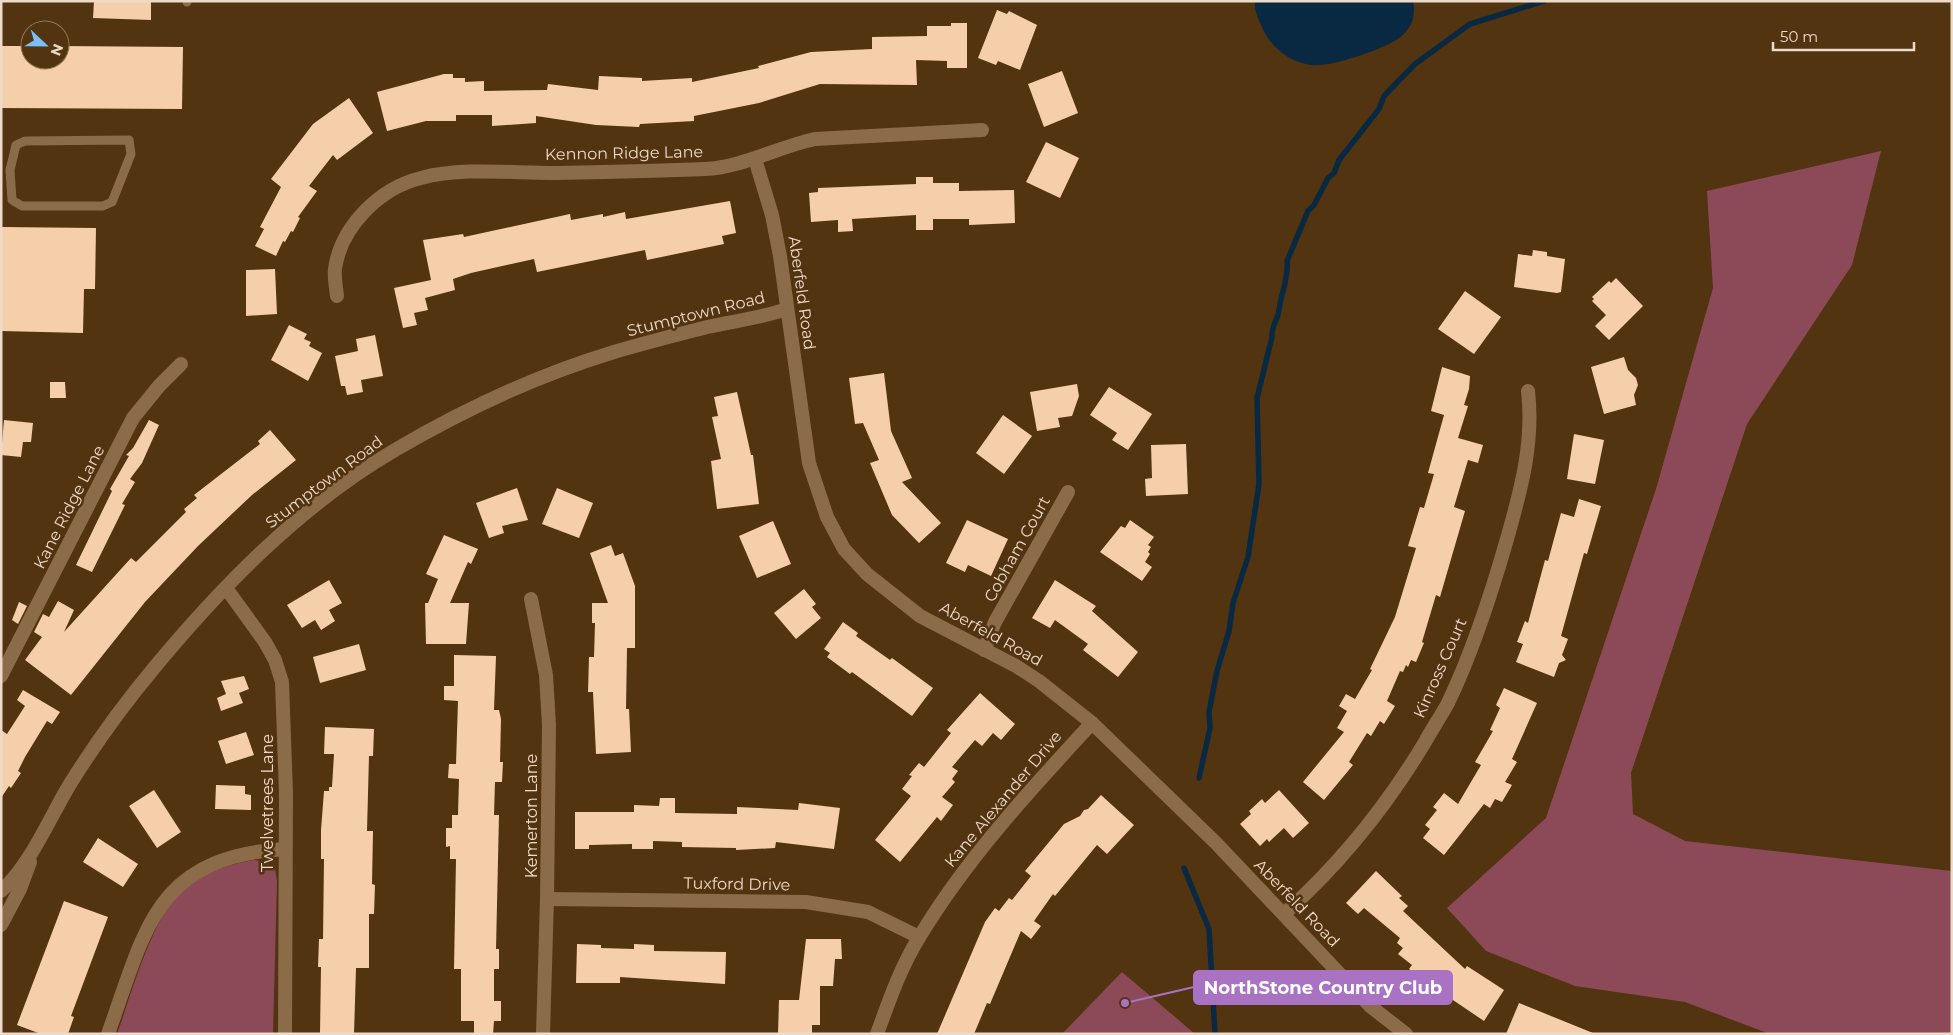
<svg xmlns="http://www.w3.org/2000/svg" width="1953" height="1035" font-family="Montserrat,sans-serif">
<rect width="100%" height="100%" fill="#523411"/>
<!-- green -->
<g fill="#8c4a58">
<polygon points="1881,151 1852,265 1747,424 1631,773 1633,814 1685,841 1952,871 1952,1034 1770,1034 1685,1002 1575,986 1486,951 1447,908 1546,818 1656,489 1713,288 1707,191"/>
<path d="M 254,860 L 266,862 L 275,869 L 277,881 L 273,1034 L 117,1034 C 132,993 154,908 190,883 C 209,870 232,864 254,860 Z"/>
<polygon points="1122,972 1195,1034 1062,1034"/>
</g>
<!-- water -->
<path fill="#092942" d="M 1260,1 L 1413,1 C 1416,15 1412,29 1399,38 C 1385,49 1329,68 1311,65 C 1289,62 1270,47 1262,27 C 1258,18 1254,11 1255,2 Z"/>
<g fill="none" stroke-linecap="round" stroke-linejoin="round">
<!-- stream -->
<g stroke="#092942" stroke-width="5.5">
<path d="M 1199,778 L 1210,728 L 1209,712 L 1217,671 L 1229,631 L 1233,603 L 1248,557 L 1259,484 L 1257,398 L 1272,337 C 1271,326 1278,320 1279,310 C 1281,294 1289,277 1287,261 L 1308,211 L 1314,205 L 1328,178 L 1334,173 L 1339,160 L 1379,109 L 1384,96 L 1415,64 L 1470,24 L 1544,1"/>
<polyline points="1184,868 1209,929 1215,1034"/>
</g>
</g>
<!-- building -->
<g fill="#f5cfaa">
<polygon points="94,1 151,1 151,20 93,18"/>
<polygon points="997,10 1007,14 1009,11 1037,25 1020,70 998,61 996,65 978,58"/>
<polygon points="951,23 967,23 967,68 947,68 947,61 916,60 917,85 820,84 759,103 694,116 694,121 640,124 639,127 596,125 536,116 536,123 492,126 492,115 456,115 456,121 426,121 387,131 377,92 444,74 453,74 453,78 465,78 465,82 484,81 484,91 547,90 548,84 598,90 599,76 642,78 642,81 692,78 692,82 759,68 758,66 811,52 872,49 872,37 927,36 927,26 951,26"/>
<polygon points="1,46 30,46 30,60 60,60 60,46 183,47 182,109 1,108"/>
<polygon points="1062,71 1078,113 1044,127 1028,84"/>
<polygon points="349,98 373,133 337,160 333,155 309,186 317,191 298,217 300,218 293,232 291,231 285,242 283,241 276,256 255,246 264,229 260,227 281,187 271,179 313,124"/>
<polygon points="1046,142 1079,158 1060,198 1026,182"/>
<polygon points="916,177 933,177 933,183 959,183 959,191 1014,190 1015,223 969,225 969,219 933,219 933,230 916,230 916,215 852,219 853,231 838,232 838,220 811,222 809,193 818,192 818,188 916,184"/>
<polygon points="730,201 736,233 722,236 724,244 647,260 645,250 537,272 534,259 471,273 453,279 455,290 425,298 428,310 414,313 417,325 403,328 394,288 431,280 423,240 463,234 464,237 570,214 571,220 603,214 603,217 625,212 626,219"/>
<polygon points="1,227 96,228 95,289 84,289 83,333 1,331"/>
<polygon points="1533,250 1547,252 1547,256 1565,259 1561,292 1557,293 1514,287 1518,254 1532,256"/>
<polygon points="275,269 277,314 246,316 246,270"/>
<polygon points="1616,278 1643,306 1609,340 1595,326 1606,315 1592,301 1594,299 1592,297 1609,281 1611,283"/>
<polygon points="1465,291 1501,317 1474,354 1438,329"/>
<polygon points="289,325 307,334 304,339 311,342 309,346 322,353 308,381 271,360"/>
<polygon points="375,335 383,376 361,380 363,392 347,395 345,386 341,386 335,356 358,351 356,339"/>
<polygon points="1624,357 1628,370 1636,378 1638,385 1634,395 1636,405 1604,414 1591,367"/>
<polygon points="1442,367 1470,376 1469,389 1464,405 1468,406 1458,438 1483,445 1478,463 1468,460 1454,507 1465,511 1440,597 1436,595 1422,642 1424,643 1416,662 1411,660 1408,667 1406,665 1403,672 1400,671 1387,701 1395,706 1384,724 1380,721 1371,736 1367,733 1349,762 1353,765 1324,800 1303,782 1344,732 1337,728 1347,711 1339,706 1346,694 1355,699 1372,670 1370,669 1395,617 1416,548 1408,546 1420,507 1424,508 1434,474 1428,473 1444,415 1431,411"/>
<polygon points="884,373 891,431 912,478 902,482 941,523 919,543 892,515 870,463 879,460 863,423 855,424 849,378"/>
<polygon points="50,382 65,382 66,398 50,398"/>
<polygon points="1077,384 1079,396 1072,416 1058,418 1060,427 1037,431 1030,392"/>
<polygon points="1109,387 1152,414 1128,450 1112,440 1117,433 1090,415"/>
<polygon points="737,392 751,455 753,455 759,504 717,509 711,461 721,459 712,417 718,416 714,397"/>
<polygon points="1003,415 1032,436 1004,474 976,453"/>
<polygon points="4,420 33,423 31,442 23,442 21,457 1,455"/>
<polygon points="149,420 159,425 142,463 130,479 135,482 122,504 125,505 92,572 76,565 112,491 110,489 129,456 126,455 133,448"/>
<polygon points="270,430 296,460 252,495 198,546 145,602 71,695 25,660 42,637 34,632 43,614 49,617 58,601 74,610 64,632 131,558 136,562 186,512 184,509 197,498 194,495 260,444 258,441"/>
<polygon points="1574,434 1604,440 1595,484 1567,479"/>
<polygon points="1186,444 1188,494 1146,496 1145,479 1152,478 1151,445"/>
<polygon points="517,488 528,520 502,526 504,533 489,538 476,503"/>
<polygon points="557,488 593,503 579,538 542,524"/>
<polygon points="1579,499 1601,506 1587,554 1584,553 1561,636 1568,639 1562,655 1566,660 1559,663 1554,677 1516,662 1523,644 1517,642 1525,621 1528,623 1545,560 1548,561 1561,513 1574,517"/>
<polygon points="967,520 1008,539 991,576 968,565 965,572 946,563"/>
<polygon points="1130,520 1154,537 1148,545 1151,547 1148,552 1150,554 1145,562 1152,567 1142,581 1100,552 1121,526 1125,528"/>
<polygon points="773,521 791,564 757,578 739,536"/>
<polygon points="444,535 478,549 471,564 468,562 450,603 469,603 466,644 426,644 425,603 428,603 438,579 426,574"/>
<polygon points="611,545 615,556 623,553 635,586 635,648 627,648 626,709 629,709 631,752 596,754 593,692 588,692 589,657 594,657 595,623 592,623 592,603 608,603 590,553"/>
<polygon points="329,580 342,603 329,610 335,621 321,630 315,620 302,628 287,605"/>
<polygon points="1055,580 1096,606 1092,611 1138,652 1118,677 1083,650 1088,644 1055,620 1050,628 1032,618"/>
<polygon points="804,589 816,604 812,607 821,618 796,639 774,613"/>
<polygon points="19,602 27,606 18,624 12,620"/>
<polygon points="843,622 858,633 856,636 890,660 892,658 933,688 912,716 852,672 850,674 827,657 830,653 824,649"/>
<polygon points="359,644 366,670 320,683 313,657"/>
<polygon points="454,655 496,656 494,710 499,710 501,719 500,762 503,762 502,782 495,782 494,815 499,815 496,949 499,949 499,969 494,969 494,1001 501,1001 501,1021 494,1021 493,1034 474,1034 474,1021 461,1021 461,969 454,969 456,859 450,859 450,846 446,847 446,828 452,828 452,815 458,815 459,779 448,778 449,764 456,764 458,701 444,700 444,686 454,686"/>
<polygon points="244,676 249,689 239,693 243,703 221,711 217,698 226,694 221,681"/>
<polygon points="1504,688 1537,703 1512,759 1517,762 1505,782 1512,785 1502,802 1495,799 1490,808 1484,804 1444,855 1423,838 1430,829 1425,825 1437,810 1433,807 1444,793 1458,804 1481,765 1475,762 1493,731 1490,730 1500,708 1496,705"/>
<polygon points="23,690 60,712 52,724 47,721 25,757 18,771 21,773 11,788 9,786 1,798 1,730 7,734 25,706 17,700"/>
<polygon points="980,693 1015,724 1001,740 993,733 982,746 975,740 952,767 958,771 952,779 955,782 942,797 953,805 941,821 937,817 900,862 875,840 911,796 902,789 912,776 909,775 919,763 924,767 951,733 947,730"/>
<polygon points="325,727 374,729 373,756 369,756 367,831 373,831 372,884 375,885 374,914 369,914 369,968 356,968 354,1034 320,1034 321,967 318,967 319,939 323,939 324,859 321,859 321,830 324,791 329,791 329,787 332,787 334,754 324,754"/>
<polygon points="246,732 254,755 226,764 218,741"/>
<polygon points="216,785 245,786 245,794 251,795 251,810 215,809"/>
<polygon points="154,790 181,832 157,848 129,806"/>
<polygon points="1279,790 1309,823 1293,838 1284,828 1269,842 1267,839 1260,846 1240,824 1251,814 1249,811 1262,799 1265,803"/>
<polygon points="1101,795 1134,825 1107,854 1097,845 1055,896 1053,894 1034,921 1041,926 1031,939 1021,931 990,1004 987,1003 974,1034 937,1034 985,922 995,908 999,911 1009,898 1012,900 1031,876 1025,871 1064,824 1080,816 1084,810 1088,809"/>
<polygon points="660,798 675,798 675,813 737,814 737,807 798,810 799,803 840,808 834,849 776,842 775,848 736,850 736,848 682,847 682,842 653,841 653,849 632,849 632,844 589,845 589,849 575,849 575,812 634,812 634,805 659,806"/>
<polygon points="98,838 138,864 123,887 83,862"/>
<polygon points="1376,871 1402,896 1399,898 1408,906 1403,911 1465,969 1467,966 1504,990 1484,1021 1447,996 1448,995 1429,975 1424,981 1409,969 1412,965 1398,954 1403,948 1397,943 1400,938 1364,908 1358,914 1346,903"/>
<polygon points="64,901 108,917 71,1016 74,1017 68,1034 41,1034 17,1025"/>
<polygon points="806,939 841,939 842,959 835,959 833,986 820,986 820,1025 812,1025 812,1034 778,1034 779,1000 799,1000"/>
<polygon points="577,944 601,945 601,948 634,949 634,944 654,945 654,951 726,952 725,984 620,977 620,983 576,983"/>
<polygon points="1519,1003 1593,1033 1593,1034 1506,1034"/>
</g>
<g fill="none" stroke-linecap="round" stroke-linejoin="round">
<!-- service -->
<g stroke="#8c6b48" stroke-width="9">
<polyline points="187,2 187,1"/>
<polygon points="129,140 131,154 112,202 103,206 22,206 12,200 10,170 16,145 25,141"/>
</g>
<!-- minor -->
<g stroke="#8c6b48" stroke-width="14">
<polyline points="755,159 772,215 780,256 809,463 827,517 844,549 867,574 920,616 1016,666 1039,681 1092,723 1216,843 1370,1006 1406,1034"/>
<path d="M 337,296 C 336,287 334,277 335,269 C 341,226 380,188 421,178 C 461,167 512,173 554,173 C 604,172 655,171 705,169 C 743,167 778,147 815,139 L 982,130"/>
<polyline points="226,588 265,642 275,660 282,682 286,793 285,1034"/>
<polyline points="531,599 546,675 549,725 547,899 543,1034"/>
<polyline points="984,650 995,622 1068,492"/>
<polyline points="1,676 133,418 159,386 181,364"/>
<path d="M 1,891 C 30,866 50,817 70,784 C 95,744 123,705 154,668 C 222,586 302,504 395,450 C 463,410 538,375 614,352 C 644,343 676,335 707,327 C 734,321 761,318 787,309"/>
<polyline points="547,899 806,902 868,912 919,937"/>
<path d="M 1284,914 C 1340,864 1386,807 1425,742 C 1432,729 1441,716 1448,703 C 1473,651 1491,595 1507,539 C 1521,490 1534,442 1528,391"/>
<polyline points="1,925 20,889 30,862"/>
<path d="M 108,1034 C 146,928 155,857 285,849"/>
<path d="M 877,1034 C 889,1001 901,966 920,936 C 967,858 1030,790 1092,723"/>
</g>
</g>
<g text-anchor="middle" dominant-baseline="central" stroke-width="5" stroke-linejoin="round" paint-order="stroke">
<!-- street labels -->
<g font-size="16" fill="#eddac8" stroke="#523411">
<text transform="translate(624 153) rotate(-1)">Kennon Ridge Lane</text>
<text transform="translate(802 293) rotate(82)">Aberfeld Road</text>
<text transform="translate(696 314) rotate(-14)">Stumptown Road</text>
<text transform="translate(324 482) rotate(-37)">Stumptown Road</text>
<text transform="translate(69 507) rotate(-63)">Kane Ridge Lane</text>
<text transform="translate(1017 549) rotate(-61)">Cobham Court</text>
<text transform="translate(991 634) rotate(29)">Aberfeld Road</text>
<text transform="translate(1440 668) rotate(-66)">Kinross Court</text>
<text transform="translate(1003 799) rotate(-50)">Kane Alexander Drive</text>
<text transform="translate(267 803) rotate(-90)">Twelvetrees Lane</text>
<text transform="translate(531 816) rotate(-90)">Kemerton Lane</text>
<text transform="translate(737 884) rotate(1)">Tuxford Drive</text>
<text transform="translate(1297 903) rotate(46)">Aberfeld Road</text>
</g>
</g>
<!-- callouts -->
<path fill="none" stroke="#a972c3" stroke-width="2" d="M1125 1003L1194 987"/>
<circle fill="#a972c3" stroke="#523411" stroke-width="2" cx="1125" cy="1003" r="5"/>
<rect fill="#a972c3" stroke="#a972c3" stroke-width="2" x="1194" y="971" width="258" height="33" rx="5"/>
<g font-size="18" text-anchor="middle" font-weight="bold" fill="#fff">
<text x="1323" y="994">NorthStone Country Club</text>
</g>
<!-- border -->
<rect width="1953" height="1035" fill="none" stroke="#eddac8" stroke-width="5"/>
<!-- north arrow -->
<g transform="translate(45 45) rotate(112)"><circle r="24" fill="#523411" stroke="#90765a"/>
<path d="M0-4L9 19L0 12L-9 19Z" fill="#7cbef9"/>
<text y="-8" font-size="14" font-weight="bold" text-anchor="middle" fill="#eddac8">N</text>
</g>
<!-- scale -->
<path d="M1773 42v8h141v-8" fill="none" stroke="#eddac8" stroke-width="2.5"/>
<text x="1780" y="42" font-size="15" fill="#eddac8" stroke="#523411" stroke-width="4" paint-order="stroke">50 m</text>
</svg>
